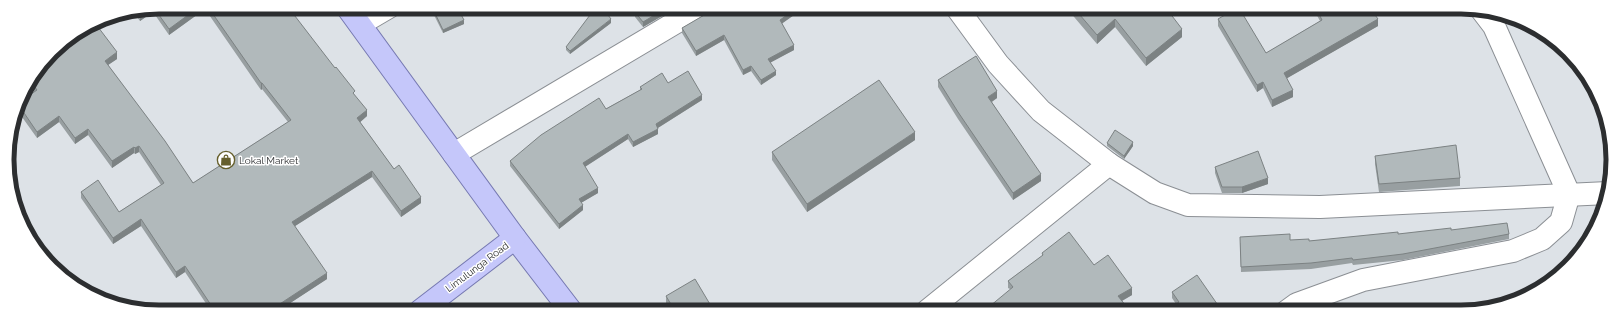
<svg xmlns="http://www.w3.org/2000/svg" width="1620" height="319" font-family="Raleway,sans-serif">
<rect width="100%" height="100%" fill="#dde2e7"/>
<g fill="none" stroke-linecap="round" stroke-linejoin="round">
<defs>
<g id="minor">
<polyline points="957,8 998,64 1041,111 1109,164 1155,193 1188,205 1320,207 1608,193"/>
<polyline points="360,24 389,7"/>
<polyline points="454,154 700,8"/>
<polyline points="927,311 1109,164"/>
<polyline points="1286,312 1297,304 1363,280 1513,251 1542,239 1561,222 1569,194 1494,26 1481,9"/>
</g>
<g id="major">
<polyline points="347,7 515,238 571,311"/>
<polyline points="420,311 515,238"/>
</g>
</defs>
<!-- minor casing -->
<use href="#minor" stroke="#8b8f94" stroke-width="24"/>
<!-- major casing -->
<use href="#major" stroke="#7679b1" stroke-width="24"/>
<!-- minor -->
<use href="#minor" stroke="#fff" stroke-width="22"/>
<!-- major -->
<use href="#major" stroke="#c5c7fa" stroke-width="22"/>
</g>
<!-- wall -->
<g fill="#989fa1">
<polygon points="160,7 275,7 355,96 367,116 360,122 394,169 421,203 401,217 372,177 295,226 327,279 278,311 211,311 185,272 176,278 141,226 113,244 81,198 81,192 119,212 161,185 139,152 135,154 134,153 112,168 88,135 75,144 59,122 37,138 17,110 17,107 18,103 34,92 29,85 52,52 109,17 97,26 117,59 108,65 193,183 288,122 262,89 261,90 205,9 169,35 153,12 140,21 133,12"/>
<polygon points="430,7 457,7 464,24 443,33"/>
<polygon points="641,7 676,8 643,27 635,17 635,12"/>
<polygon points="804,8 782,23 794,50 770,62 776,75 761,85 751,71 743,75 724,40 696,56 682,33 682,28 706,14 711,9"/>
<polygon points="1069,8 1166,8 1182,37 1146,66 1115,27 1097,44 1069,11"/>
<polygon points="1313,8 1370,8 1378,26 1287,78 1293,97 1272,107 1263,88 1257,92 1218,26 1218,19 1266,53 1320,21"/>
<polygon points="611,23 570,54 566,50 566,47"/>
<polygon points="938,80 997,98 992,102 1041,181 1013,200 958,119 938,87"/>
<polygon points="668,83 702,100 658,128 658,134 633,147 628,139 585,167 598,193 581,203 583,210 559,229 510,166 510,161 640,90 640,87"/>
<polygon points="915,140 807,212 772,160 772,152"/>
<polygon points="1107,143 1133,146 1124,159 1107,146"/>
<polygon points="1375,156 1460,178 1460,186 1379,192 1375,164"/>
<polygon points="1215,167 1268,184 1242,193 1222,193 1215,173"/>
<polygon points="1451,230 1509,234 1509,239 1403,260 1353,265 1352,263 1311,269 1241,272 1240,243 1290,240 1309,241"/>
<polygon points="1042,253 1094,265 1132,295 1122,301 1010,289 1008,288 1008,281 1042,256"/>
<polygon points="1568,267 1554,277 1554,270"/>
<polygon points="1172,292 1222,311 1169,311 1169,309 1176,304 1172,298"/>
<polygon points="666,296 714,311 671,311 666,303"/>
</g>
<!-- shaded-wall -->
<g fill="#7c8283">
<polygon points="199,7 205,7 205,9 169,35 169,29"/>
<polygon points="668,7 676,8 643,27 643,22"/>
<polygon points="153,8 153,12 140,21 140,15 148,9"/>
<polygon points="797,8 804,8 780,25 780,20"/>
<polygon points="109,17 94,28 94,23 101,19"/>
<polygon points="611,19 611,23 570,54 570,51"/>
<polygon points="1115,19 1115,27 1097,44 1097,35"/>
<polygon points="1378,19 1378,26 1284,80 1284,73"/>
<polygon points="464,20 464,24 443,33 443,30"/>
<polygon points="1182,29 1182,37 1146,66 1146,58"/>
<polygon points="724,35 724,40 696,56 696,51"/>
<polygon points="794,45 794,50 768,64 768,59"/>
<polygon points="117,52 117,59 105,67 105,61"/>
<polygon points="751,66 751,71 743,75 743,70"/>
<polygon points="776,71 776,75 761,85 761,80"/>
<polygon points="1263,82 1263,88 1257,92 1257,85"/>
<polygon points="261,83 262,83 262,89 261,90"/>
<polygon points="1293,90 1293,97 1272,107 1272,100"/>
<polygon points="997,91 997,98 988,104 988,97"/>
<polygon points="702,95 702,100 656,129 656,124"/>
<polygon points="367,110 367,116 357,125 357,118"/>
<polygon points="59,116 59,122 37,138 37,132"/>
<polygon points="88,129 88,135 75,144 75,138"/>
<polygon points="658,129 658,134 633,147 633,142"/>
<polygon points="915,132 915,140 807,212 807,204"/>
<polygon points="628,134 628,139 583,168 583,163"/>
<polygon points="1133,142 1133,146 1124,159 1124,156"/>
<polygon points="139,146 139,152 135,154 135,148"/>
<polygon points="134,147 134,153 112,168 112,161"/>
<polygon points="372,171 372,177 292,228 292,222"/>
<polygon points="1041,174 1041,181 1013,200 1013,193"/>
<polygon points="1268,178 1268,184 1242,193 1242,187"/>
<polygon points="598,188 598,193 579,204 579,199"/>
<polygon points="421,197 421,203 401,217 401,211"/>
<polygon points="583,205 583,210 559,229 559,224"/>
<polygon points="141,219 141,226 113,244 113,238"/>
<polygon points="185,266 185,272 176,278 176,272"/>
<polygon points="327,273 327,279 278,311 269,311"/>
<polygon points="1132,288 1132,295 1118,303 1118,296"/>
</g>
<!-- building -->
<g fill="#b1b9bb" stroke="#7c8283">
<polygon points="160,7 199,7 169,29 154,8"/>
<polygon points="208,7 288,7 335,68 336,67 355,91 353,93 367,110 357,118 394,169 399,165 421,197 401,211 372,171 292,222 327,273 269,311 215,311 185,266 176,272 141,219 113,238 81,192 98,180 119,212 164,183 139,146 135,148 134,147 112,161 88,129 75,138 59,116 37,132 18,104 18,103 37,90 31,82 52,52 95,23 117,52 105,61 165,141 193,183 291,120 262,83 261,83"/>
<polygon points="432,7 457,7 464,20 443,30"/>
<polygon points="596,7 602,7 611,19 570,51 566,47"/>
<polygon points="641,7 668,7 643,22 635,12"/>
<polygon points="711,8 797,8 780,20 794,45 768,59 776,71 761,80 751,66 743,70 724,35 696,51 682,28 706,14 711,9"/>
<polygon points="1074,8 1166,8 1182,29 1146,58 1115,19 1097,35"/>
<polygon points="1237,8 1239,8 1266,53 1322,20 1316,8 1370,8 1378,19 1284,73 1293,90 1272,100 1263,82 1257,85 1218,19"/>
<polygon points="148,9 140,15 138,11"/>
<polygon points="976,56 997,91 988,97 1041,174 1013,193 958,112 938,80"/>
<polygon points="688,71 702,95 656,124 658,129 633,142 628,134 583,163 598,188 579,199 583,205 559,224 510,161 541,135 599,98 606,109 642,89 640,87 662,73 668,83"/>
<polygon points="879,80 915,132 807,204 772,152"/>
<polygon points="1115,130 1133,142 1124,156 1107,143"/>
<polygon points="1456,145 1460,178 1379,184 1375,156"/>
<polygon points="1258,151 1268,178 1242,187 1222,187 1215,167"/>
<polygon points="1507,223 1509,234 1403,254 1353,260 1352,258 1311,263 1241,267 1240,237 1290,234 1290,240 1309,239 1309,241 1398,232 1398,234 1451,228 1451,230"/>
<polygon points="1069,232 1094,265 1108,255 1132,288 1118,296 1130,311 984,311 1013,287 1008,281 1043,255 1042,253"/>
<polygon points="1575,258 1568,267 1557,275 1554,270"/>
<polygon points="1197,275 1222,311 1170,311 1169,309 1179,302 1172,292"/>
<polygon points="695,279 714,311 675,311 666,296"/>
</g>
<!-- icons -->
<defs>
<symbol id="shop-ring" viewBox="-11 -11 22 22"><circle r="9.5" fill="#fff" stroke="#665f2c" stroke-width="1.5"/><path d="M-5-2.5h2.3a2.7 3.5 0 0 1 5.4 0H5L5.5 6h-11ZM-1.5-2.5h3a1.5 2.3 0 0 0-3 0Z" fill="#665f2c"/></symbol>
</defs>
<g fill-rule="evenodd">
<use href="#shop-ring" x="216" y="150" width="20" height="20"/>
</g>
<g text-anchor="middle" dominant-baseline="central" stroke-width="3" stroke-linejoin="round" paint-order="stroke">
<!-- poi labels -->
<g font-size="10" fill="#2c2e30" stroke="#fff" text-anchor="start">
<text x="239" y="160">Lokal Market</text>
</g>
<!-- street labels -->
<g font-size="10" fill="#2c2e30" stroke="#fff">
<text transform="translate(477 267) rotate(-37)">Limulunga Road</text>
</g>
</g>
<!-- crop -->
<path d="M0 0H1620V319H0ZM159 14H1461A145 145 0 0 1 1606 159V160A145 145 0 0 1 1461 305H159A145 145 0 0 1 14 160V159A145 145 0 0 1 159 14Z" fill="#fff" fill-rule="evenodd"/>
<path fill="none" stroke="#2c2e30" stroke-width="5" d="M159 14H1461A145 145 0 0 1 1606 159V160A145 145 0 0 1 1461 305H159A145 145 0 0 1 14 160V159A145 145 0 0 1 159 14Z"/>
</svg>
